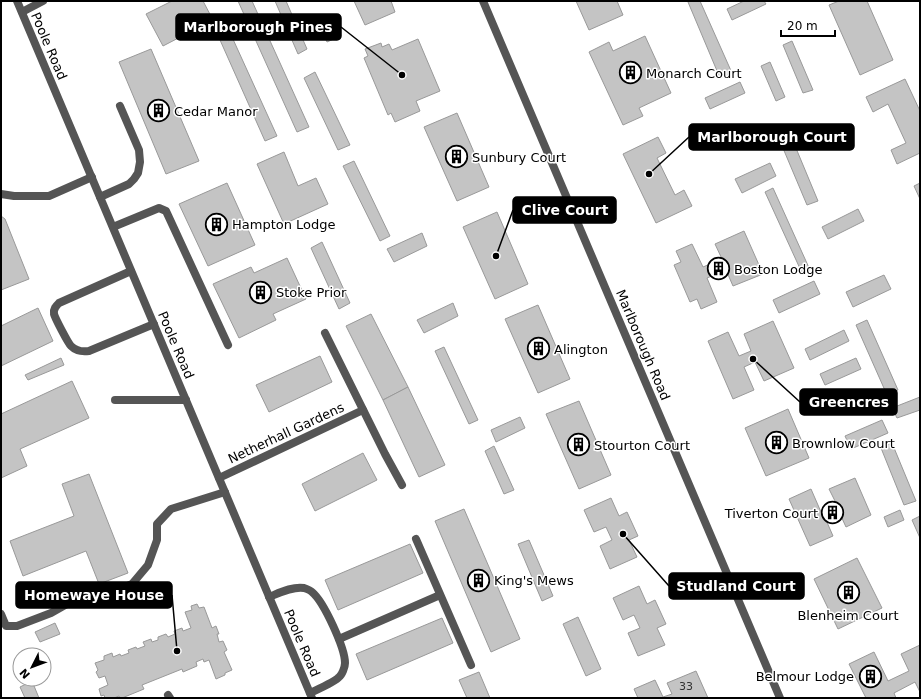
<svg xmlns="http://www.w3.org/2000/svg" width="921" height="699" font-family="'DejaVu Sans',sans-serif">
<rect width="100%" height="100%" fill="#fff"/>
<!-- building -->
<g fill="#c4c4c4" stroke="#999">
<polygon points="172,1 203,1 213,20 163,46 146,14"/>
<polygon points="238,1 252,1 309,127 297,132"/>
<polygon points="275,1 286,1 307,49 298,54"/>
<polygon points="354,1 391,1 395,12 365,25"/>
<polygon points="576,1 617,1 623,15 589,30"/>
<polygon points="690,1 700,1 732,73 720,78 688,2"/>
<polygon points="744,1 764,1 766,4 732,20 727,9"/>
<polygon points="839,1 867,1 893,60 860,75 829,5"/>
<polygon points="327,20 336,38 327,42 318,24"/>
<polygon points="227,26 277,136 265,141 216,31"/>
<polygon points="645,36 671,93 639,108 643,116 623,125 589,52 609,42 613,51"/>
<polygon points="418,39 440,91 416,101 420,111 395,122 391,113 388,115 364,58 368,56 365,49 381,43 382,47 389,44 392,50"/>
<polygon points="792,41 813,90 803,93 783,45"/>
<polygon points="151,49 199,161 166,174 119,62"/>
<polygon points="770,62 785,97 776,101 761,66"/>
<polygon points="315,72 350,145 338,150 304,78"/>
<polygon points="905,79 920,111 920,153 897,164 891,150 906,143 888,104 873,112 866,97"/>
<polygon points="740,82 745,93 710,109 705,98"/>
<polygon points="457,113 489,187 457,201 424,127"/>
<polygon points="788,129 818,201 807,205 777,134"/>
<polygon points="658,137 666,153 657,158 675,195 684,190 692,206 656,223 623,154"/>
<polygon points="284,152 298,186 316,178 328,204 284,224 257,164"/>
<polygon points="354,161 390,236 380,241 343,166"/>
<polygon points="770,163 776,176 742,193 735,179"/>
<polygon points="227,183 255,245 208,266 179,204"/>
<polygon points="920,183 920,199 914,186"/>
<polygon points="773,188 810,270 802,273 765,192"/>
<polygon points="858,209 864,221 828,239 822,227"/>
<polygon points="497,212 528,284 495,299 463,227"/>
<polygon points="1,216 5,219 29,279 1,290"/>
<polygon points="744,231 763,274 733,286 726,270 707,278 717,302 701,309 697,299 690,302 674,265 681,262 676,251 692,244 703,267 722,259 715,244"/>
<polygon points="422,233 427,246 394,262 387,249"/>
<polygon points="322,242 350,303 339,309 311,248"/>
<polygon points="287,258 306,299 273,314 276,320 239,338 213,284 251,267 254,273"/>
<polygon points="884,275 891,289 853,307 846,292"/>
<polygon points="814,281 820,294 779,313 773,300"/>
<polygon points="453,303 458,316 424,333 417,320"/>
<polygon points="538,305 570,379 538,393 505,319"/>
<polygon points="38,308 53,341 1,366 1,326"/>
<polygon points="371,314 408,387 383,400 346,326"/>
<polygon points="867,320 898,390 887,395 856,325"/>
<polygon points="773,321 794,368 764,381 755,362 744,367 754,390 733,399 708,341 728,332 739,356 751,351 744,334"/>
<polygon points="844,330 849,341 810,360 805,349"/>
<polygon points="444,347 478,420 469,424 435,351"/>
<polygon points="320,356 332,382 269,412 256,385"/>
<polygon points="61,358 64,365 28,380 25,375"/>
<polygon points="856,358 861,369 825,385 820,374"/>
<polygon points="72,381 89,418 20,449 27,466 1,478 1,414"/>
<polygon points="408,387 445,465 419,477 383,400"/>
<polygon points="920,397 920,410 897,418 892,408"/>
<polygon points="579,401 611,475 579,489 546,414"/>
<polygon points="788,409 809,458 766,476 745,428"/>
<polygon points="520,417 525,428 496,442 491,430"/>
<polygon points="882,420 888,433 851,449 845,436"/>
<polygon points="892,443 916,501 904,505 881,448"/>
<polygon points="494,446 514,490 504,494 485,451"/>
<polygon points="363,453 377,480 315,511 302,484"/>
<polygon points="89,474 128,573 99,584 86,551 23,576 10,541 74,516 62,484"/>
<polygon points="855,478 871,515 846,527 840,514 826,520 833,536 810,546 789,499 811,489 821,512 837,505 829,489"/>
<polygon points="611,498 619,516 627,512 638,536 629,540 637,557 610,569 600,546 612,540 606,527 594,532 584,510"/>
<polygon points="464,509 520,639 491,652 435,521"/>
<polygon points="900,510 904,520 888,527 884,517"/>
<polygon points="920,516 920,538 912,520"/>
<polygon points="529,540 553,596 542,601 518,544"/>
<polygon points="410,544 423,573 338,610 325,580"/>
<polygon points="857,558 882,608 838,629 814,579"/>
<polygon points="639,586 647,604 655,600 666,624 657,628 665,645 638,656 628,633 640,628 634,615 623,620 613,598"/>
<polygon points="197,604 199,608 204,607 212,628 216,626 219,634 217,634 219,642 223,641 227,650 224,652 232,670 225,673 225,675 216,679 209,660 204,662 203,659 196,662 197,666 183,672 182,669 142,685 144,689 122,698 120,698 119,696 114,698 105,698 104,695 101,696 99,689 108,685 105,676 99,678 96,672 98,670 95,663 104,660 104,656 112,653 113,657 120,654 121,656 129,653 128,650 136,647 137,649 145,646 143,642 151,639 152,642 158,640 158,637 166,634 168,637 175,634 174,631 182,628 183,631 191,628 185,612 192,610 191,606"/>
<polygon points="578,617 601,669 586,676 563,624"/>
<polygon points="442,618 453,643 367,680 356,654"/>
<polygon points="55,623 60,634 40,642 35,632"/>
<polygon points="920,645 920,692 915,682 894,693 896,698 866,698 849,664 874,652 888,681 909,671 901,654"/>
<polygon points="696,671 708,698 638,698 634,689 655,680 663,697 672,694 667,683"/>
<polygon points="479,672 490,698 467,698 459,680"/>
<polygon points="32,681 39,698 25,698 20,687"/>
</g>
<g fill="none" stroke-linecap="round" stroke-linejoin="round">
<!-- service -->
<g stroke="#555" stroke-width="8">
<polyline points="22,12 43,1"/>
<polyline points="1,194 14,196 49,196 92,177"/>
<polyline points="100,197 129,184 134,179 138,173 140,162 139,150 120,106"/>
<polyline points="113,227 159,208 166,211 228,345"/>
<path d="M 131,271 L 59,303 C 56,306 53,309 54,314 C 55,318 68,343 71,346 C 76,351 82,352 89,351 L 154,324"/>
<polyline points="115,400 186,400"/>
<polyline points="416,539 471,665"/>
<path d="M 269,597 C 279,593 293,586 304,588 C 307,589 310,590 312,592 C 324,602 345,648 345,663 C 345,667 342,675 339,677 C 335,682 316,690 310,693"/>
<polyline points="1,614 6,626 17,626 51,613 81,596 110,594 132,584 148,565 157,540 157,524 171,509 225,492"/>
<polyline points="339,639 440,595"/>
</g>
<!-- minor -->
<g stroke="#555" stroke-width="8">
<polyline points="483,1 780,698"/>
<polyline points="325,333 385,454 402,485"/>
<polyline points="219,478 363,410"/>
<polyline points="168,695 170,698"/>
</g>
<!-- tertiary -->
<polyline stroke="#555" stroke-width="8" points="17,1 312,698"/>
</g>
<!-- icons -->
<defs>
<symbol id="building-ring" viewBox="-11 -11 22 22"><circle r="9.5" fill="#fff" stroke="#000" stroke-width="1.5"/><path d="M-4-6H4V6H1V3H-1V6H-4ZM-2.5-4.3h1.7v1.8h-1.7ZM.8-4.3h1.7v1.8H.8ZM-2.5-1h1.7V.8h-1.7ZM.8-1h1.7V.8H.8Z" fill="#000"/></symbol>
</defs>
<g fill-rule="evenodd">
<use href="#building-ring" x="618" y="60" width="25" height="25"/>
<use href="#building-ring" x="146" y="98" width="25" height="25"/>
<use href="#building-ring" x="444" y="144" width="25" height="25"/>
<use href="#building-ring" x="204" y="212" width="25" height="25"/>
<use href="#building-ring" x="706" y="256" width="25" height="25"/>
<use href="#building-ring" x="248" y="280" width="25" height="25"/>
<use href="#building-ring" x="526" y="336" width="25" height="25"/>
<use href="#building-ring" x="764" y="430" width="25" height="25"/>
<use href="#building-ring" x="566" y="432" width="25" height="25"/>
<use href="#building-ring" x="820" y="500" width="25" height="25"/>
<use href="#building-ring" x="466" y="568" width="25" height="25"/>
<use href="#building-ring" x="836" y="580" width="25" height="25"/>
<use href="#building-ring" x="858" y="664" width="25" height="25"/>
</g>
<g text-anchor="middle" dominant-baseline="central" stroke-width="3" stroke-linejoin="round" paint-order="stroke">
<!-- number labels -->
<g font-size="11" fill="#313131">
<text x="686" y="686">33</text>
</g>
<!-- street labels -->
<g font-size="13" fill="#000" stroke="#fff">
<text transform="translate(49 46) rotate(67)">Poole Road</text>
<text transform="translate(176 345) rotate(67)">Poole Road</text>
<text transform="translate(643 345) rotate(67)">Marlborough Road</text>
<text transform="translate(286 433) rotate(-25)">Netherhall Gardens</text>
<text transform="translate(302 643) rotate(67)">Poole Road</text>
</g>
<!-- poi labels -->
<g font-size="13" fill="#000" stroke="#fff" text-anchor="start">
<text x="646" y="73">Monarch Court</text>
<text x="174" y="111">Cedar Manor</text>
<text x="472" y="157">Sunbury Court</text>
<text x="232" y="224">Hampton Lodge</text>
<text x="734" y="269">Boston Lodge</text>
<text x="276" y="292">Stoke Prior</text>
<text x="554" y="349">Alington</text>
<text x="792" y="443">Brownlow Court</text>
<text x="594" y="445">Stourton Court</text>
<text x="818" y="513" text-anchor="end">Tiverton Court</text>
<text x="494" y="580">King's Mews</text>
<text x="848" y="615" text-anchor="middle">Blenheim Court</text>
<text x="854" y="676" text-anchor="end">Belmour Lodge</text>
</g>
</g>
<!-- callouts -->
<path fill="none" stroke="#000" stroke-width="1.5" d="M402 75L341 27M649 174L689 137M496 256L513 210M753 359L800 402M623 534L669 586M177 651L172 595"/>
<g fill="#000" stroke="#fff" stroke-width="1.5">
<circle cx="402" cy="75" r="4"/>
<circle cx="649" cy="174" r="4"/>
<circle cx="496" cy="256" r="4"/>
<circle cx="753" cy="359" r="4"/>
<circle cx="623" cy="534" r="4"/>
<circle cx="177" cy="651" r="4"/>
</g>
<g fill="#000" stroke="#000" stroke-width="1.5">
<rect x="176" y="14" width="165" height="26" rx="4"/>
<rect x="689" y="124" width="165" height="26" rx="4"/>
<rect x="513" y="197" width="103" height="26" rx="4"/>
<rect x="800" y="389" width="97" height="26" rx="4"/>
<rect x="669" y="573" width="135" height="26" rx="4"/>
<rect x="16" y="582" width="156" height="26" rx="4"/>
</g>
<g font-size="14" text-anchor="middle" font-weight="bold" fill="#fff">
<text x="258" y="32">Marlborough Pines</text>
<text x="772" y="142">Marlborough Court</text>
<text x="565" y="215">Clive Court</text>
<text x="849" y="407">Greencres</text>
<text x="736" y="591">Studland Court</text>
<text x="94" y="600">Homewaye House</text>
</g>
<!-- border -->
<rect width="921" height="699" fill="none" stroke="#000000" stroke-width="4"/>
<!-- north arrow -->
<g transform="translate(32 667) rotate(228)"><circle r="19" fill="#ffffff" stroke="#999999"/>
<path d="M0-3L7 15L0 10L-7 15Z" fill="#000000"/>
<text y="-6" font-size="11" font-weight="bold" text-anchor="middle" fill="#000000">N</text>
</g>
<!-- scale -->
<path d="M781 30v6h54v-6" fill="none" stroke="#000000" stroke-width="2"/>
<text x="787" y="30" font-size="12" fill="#000000" stroke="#ffffff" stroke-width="3" paint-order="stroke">20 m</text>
</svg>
